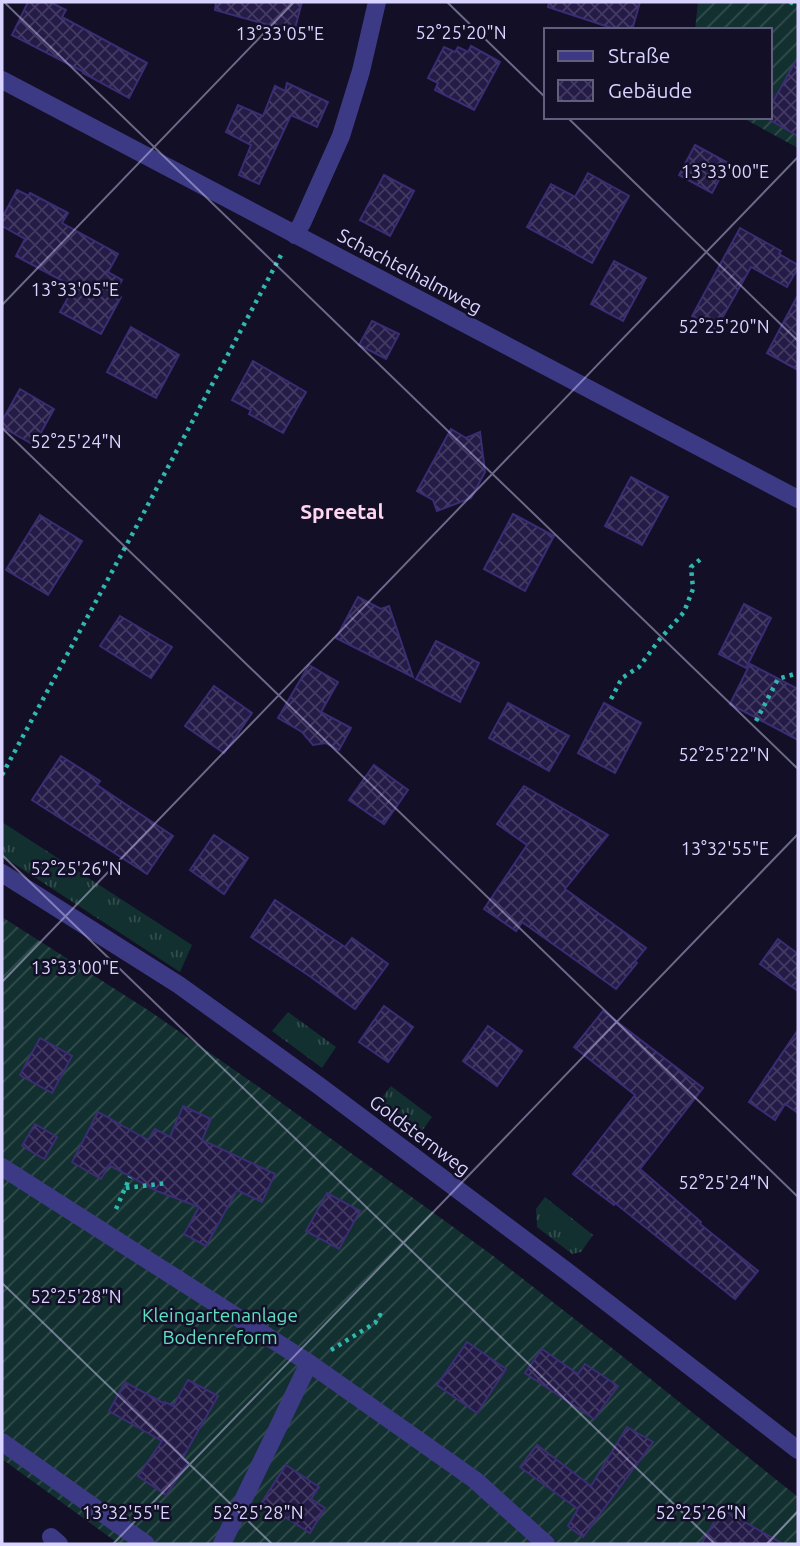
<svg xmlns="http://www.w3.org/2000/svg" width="800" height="1546" font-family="Ubuntu,sans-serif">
<defs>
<pattern id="grass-tufts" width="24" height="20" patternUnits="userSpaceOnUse" patternTransform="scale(1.75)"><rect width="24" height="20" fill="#12302f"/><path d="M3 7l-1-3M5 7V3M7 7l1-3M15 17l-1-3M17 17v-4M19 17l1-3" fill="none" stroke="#344d4e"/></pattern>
<pattern id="garden-furrows" width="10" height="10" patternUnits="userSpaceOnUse" patternTransform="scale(1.75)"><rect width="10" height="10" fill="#12302f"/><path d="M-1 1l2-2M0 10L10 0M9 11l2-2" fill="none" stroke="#344d4e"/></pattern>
<pattern id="building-cross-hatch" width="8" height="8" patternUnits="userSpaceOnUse" patternTransform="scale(1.75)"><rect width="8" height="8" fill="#241b47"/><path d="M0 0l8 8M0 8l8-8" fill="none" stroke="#433b63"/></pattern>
</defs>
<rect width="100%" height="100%" fill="#130f26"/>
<!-- grass -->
<g fill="url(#grass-tufts)">
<polygon points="2,822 192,945 180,972 2,856"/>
<polygon points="288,1012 336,1047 322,1068 272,1031"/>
<polygon points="391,1086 432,1117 417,1138 375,1107"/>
<polygon points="545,1197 593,1235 581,1252 572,1254 537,1227 536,1209"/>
</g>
<!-- garden -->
<g fill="url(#garden-furrows)">
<polygon points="698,2 798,2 798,148 741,117 770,117 770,30 695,30"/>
<polygon points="2,917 151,1012 272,1096 492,1255 607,1344 798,1497 798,1544 119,1544 2,1459"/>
</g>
<!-- building -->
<g fill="url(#building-cross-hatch)" stroke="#3b2d73" stroke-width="2">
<polygon points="28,2 50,2 66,10 62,17 147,63 129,98 83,73 84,72 12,35"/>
<polygon points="216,2 302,2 294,32 215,10"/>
<polygon points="549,2 640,2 632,30 618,30 548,7"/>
<polygon points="471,46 500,62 474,110 435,90 438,83 428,78 444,47 455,52 458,47 468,52"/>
<polygon points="798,57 798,136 765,117 770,117 770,107"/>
<polygon points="287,83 328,102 317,127 291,115 259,184 239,175 251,145 226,132 238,105 263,116 275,86 285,91"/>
<polygon points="695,145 728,163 712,193 679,175"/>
<polygon points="588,173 629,196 592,263 527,227 551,184 575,197"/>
<polygon points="384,175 414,191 390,236 360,220"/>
<polygon points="17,190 29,196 30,193 68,213 62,223 118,254 108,272 122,280 115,293 121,297 101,334 60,312 74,287 16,256 25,239 2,226 2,218"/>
<polygon points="740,228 781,251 779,254 798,265 798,268 787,287 751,267 716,329 692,316"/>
<polygon points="614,261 646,278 623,321 591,304"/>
<polygon points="798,295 798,370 767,353"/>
<polygon points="372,321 399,334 386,359 359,345"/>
<polygon points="131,327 179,355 156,398 107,372"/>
<polygon points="253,361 306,392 283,433 249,414 251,410 232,400"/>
<polygon points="20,389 54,409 34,445 2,427 2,421"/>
<polygon points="451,429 466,438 480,432 485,472 471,498 437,511 433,500 417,491"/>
<polygon points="631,477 668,497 642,545 605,526"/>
<polygon points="513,514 554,536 525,591 484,569"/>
<polygon points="40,515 82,541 48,595 6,570"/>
<polygon points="358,597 381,609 389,606 413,677 336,638"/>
<polygon points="744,604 771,618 746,668 719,654"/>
<polygon points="120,616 172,647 151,678 100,646"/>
<polygon points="436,641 479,663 460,702 416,679"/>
<polygon points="750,664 798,689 798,740 730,704"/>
<polygon points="309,665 338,682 321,712 351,728 339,750 326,743 313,745 302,732 278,718"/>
<polygon points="214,686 252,713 224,753 185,726"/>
<polygon points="508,703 569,736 549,771 489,738"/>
<polygon points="604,703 641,723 615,773 578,753"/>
<polygon points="61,756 100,781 97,785 173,836 147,874 32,800"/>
<polygon points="374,765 408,790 384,824 349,800"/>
<polygon points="524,786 608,835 565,889 646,948 635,961 637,963 616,989 522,922 516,931 484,909 527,845 497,824"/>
<polygon points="214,835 248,858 224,894 190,870"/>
<polygon points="275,900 345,947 352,938 388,964 355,1009 308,975 251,937"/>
<polygon points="778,939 798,954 798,991 760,964"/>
<polygon points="384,1006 413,1027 388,1062 359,1042"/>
<polygon points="603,1011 703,1088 640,1169 701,1222 700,1224 758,1271 735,1299 615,1203 614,1205 573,1174 635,1095 574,1047"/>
<polygon points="488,1026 522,1051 497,1086 463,1061"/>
<polygon points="798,1030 798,1113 785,1104 775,1120 749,1102"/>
<polygon points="40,1038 72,1056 52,1093 20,1075"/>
<polygon points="183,1106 211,1119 202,1140 275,1174 262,1202 237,1190 206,1246 184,1234 199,1207 157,1191 109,1165 101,1179 72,1162 98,1112 148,1140 155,1129 170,1137"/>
<polygon points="35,1124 57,1137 44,1159 22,1146"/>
<polygon points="327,1193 360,1211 339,1249 306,1231"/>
<polygon points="467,1342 506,1369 477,1413 437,1385"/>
<polygon points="542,1349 578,1374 585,1364 618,1386 594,1419 525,1373"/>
<polygon points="188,1380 218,1396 182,1459 188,1463 166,1495 138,1476 162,1441 109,1411 125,1382 165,1404 165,1402 173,1406"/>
<polygon points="627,1427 653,1442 583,1537 568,1526 578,1509 520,1467 537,1445 591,1486"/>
<polygon points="286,1465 319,1487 311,1499 325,1508 310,1533 262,1502"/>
<polygon points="722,1509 783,1544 701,1544"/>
</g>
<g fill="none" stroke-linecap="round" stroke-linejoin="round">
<!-- path -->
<g stroke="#2fb8b0" stroke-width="4.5" stroke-dasharray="3.5 5" stroke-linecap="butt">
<polyline points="790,2 798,6"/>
<polyline points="611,699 622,678 639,667 660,639 684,612 693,589 691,567 702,558"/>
<polyline points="756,721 778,679 798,673"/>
<polyline points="2,775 134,531 281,255"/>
<polyline points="126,1188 167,1183"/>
<polyline points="116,1209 130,1177"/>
<polyline points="331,1350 375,1323 380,1315 383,1317"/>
</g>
<!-- service -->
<g stroke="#3d3a85" stroke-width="18">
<polyline points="2,1167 309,1363 475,1480 546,1544"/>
<polyline points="2,1442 146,1544"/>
<polyline points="51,1537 59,1544"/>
<polyline points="222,1544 309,1363"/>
</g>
<!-- minor -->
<g stroke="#3d3a85" stroke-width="18">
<polyline points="2,80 798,499"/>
<polyline points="295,235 302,223 341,136 361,71 377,2"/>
<polyline points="2,873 179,985 318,1085 569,1273 798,1450"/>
</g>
</g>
<!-- ticks -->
<path fill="none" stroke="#d9d4ff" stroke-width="2" stroke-opacity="0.45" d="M 4,2 L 798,769M 447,2 L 546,98M 567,117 L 798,341M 2,305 L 294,2M 2,428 L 798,1197M 2,855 L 715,1544M 2,982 L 798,157M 2,1283 L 272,1544M 113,1544 L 798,834M 767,1544 L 798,1511"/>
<g text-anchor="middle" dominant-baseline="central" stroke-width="5" stroke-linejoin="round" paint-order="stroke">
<!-- street labels -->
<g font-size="19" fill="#d9d4ff" stroke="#130f26">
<text transform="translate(410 271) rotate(28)">Schachtelhalmweg</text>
<text transform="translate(420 1135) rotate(37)">Goldsternweg</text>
</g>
<!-- park labels -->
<g font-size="19" fill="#5fe0c0" stroke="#130f26">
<text x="220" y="1315">Kleingartenanlage<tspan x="220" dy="22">Bodenreform</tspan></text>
</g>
<!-- neighbourhood labels -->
<g font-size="21" font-weight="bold" fill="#ffd6f0" stroke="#130f26">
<text x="342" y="511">Spreetal</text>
</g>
</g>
<g font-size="18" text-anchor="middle" fill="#d9d4ff" stroke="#130f26" stroke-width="5" stroke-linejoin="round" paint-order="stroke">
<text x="461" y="39">52°25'20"N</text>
<text x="280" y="40">13°33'05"E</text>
<text x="725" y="178">13°33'00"E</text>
<text x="75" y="296">13°33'05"E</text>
<text x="724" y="333">52°25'20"N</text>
<text x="76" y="448">52°25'24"N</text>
<text x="724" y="761">52°25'22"N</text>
<text x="725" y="855">13°32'55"E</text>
<text x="76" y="875">52°25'26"N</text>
<text x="75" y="974">13°33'00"E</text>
<text x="724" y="1189">52°25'24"N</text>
<text x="76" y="1303">52°25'28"N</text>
<text x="126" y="1519">13°32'55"E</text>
<text x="258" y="1519">52°25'28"N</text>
<text x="701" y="1519">52°25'26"N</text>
</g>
<!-- border -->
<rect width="800" height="1546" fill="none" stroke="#d9d4ff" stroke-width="7"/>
<!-- legend -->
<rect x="544" y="28" width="228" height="91" fill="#130f26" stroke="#625e7d" stroke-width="2"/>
<rect x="558" y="51" width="35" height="10" fill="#3d3a85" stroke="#625e7d" stroke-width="2"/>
<text x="608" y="63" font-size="21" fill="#d9d4ff">Straße</text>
<rect x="558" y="80" width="35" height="21" fill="url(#building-cross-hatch)" stroke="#625e7d" stroke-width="2"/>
<text x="608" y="98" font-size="21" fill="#d9d4ff">Gebäude</text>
</svg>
